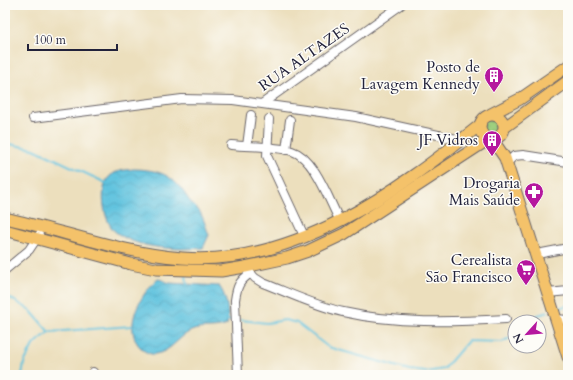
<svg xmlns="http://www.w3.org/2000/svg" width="573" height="380" font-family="Cardo,serif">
<defs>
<pattern id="grass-dots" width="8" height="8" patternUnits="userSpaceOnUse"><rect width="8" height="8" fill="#9fd07f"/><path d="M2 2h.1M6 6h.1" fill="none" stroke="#89b26f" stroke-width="1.8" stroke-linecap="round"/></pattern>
<pattern id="water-waves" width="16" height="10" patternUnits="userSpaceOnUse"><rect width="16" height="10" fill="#5fc2de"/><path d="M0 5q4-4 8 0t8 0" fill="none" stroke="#52a6bf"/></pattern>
</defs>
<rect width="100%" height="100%" fill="#fdfcf7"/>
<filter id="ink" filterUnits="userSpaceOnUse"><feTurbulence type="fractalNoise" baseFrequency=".025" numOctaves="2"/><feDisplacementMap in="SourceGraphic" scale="8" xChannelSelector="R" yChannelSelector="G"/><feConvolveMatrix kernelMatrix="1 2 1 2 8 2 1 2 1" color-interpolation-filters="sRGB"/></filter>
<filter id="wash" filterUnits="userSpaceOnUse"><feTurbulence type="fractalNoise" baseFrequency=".012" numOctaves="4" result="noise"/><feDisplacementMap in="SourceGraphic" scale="16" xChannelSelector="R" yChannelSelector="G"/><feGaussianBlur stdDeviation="0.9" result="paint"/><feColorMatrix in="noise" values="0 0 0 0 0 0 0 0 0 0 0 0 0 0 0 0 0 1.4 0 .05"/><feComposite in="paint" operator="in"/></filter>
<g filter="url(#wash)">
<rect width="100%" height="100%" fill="#ecdfbd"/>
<!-- grass -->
<circle fill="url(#grass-dots)" stroke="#60795d" cx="492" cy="127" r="9"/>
<!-- water -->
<g fill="url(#water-waves)" stroke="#40728c">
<path d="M 134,169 C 163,170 174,176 189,200 C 192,205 197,208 200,212 C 204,219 206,228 209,235 L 203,248 C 177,250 139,249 117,233 C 104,225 98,189 109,177 C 115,170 126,170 134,169 Z"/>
<path d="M 158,279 L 163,280 L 169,283 L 219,286 C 226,294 230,314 227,325 C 216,330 202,326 191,331 C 178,337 171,352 155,354 C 151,355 145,352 142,349 C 121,330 140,293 158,279 Z"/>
</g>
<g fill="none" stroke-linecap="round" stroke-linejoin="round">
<!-- stream -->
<g stroke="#5fc2de" stroke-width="2">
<polyline points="5,143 34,149 106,183"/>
<polyline points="186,274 187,284"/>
<polyline points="5,295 30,310 49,332"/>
<polyline points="559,308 568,305"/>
<polyline points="228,320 231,320"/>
<polyline points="241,320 267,323 285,320 297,323 328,347 409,370 426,372 444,369 468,341 502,342 515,335"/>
<polyline points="527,322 535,316 548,312"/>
<polyline points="22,375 24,363 33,345 49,332 132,326"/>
</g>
</g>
</g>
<g filter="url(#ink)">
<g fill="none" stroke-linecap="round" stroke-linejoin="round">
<defs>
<g id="minor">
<polyline points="263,103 401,5"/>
<polyline points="33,118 182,99 233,100 356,117 461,140"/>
<polyline points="269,119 267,156 305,238"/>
<path d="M 231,145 C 251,147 273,146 292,151 C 315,158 329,201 340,221"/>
<polyline points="247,146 251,115"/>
<polyline points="286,150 290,120"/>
<polyline points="507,163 514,156 523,155 568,162"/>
<polyline points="537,254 568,248"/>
<path d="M 245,267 L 255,278 L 263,283 C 289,293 316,306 343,312 C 396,324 453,322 506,319"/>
<polyline points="5,270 29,250 39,235"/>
<polyline points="548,293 568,291"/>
<polyline points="556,319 568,320"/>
<polyline points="92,375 93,372"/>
<path d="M 238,375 L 235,300 C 237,286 239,281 251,273"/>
</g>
<g id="major">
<polyline points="491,114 520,99 568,66"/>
<circle cx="492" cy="127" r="12"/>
<polyline points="505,127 568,81"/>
<polyline points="492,139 505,158 568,357"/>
<path d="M 5,218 C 64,231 122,253 182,258 C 294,267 397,191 480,125"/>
<polyline points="5,230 131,264 156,269 221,271 245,267 287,258 308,251 344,234 489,139"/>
</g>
</defs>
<!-- minor casing -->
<use href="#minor" stroke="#696468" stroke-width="10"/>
<!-- major casing -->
<use href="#major" stroke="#696468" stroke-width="13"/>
<!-- minor -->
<use href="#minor" stroke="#fff" stroke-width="8"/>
<!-- major -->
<use href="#major" stroke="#f4c26a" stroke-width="11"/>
</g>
</g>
<!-- icons -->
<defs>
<symbol id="building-pin" viewBox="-11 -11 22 30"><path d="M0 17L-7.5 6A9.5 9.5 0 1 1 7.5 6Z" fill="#b5179e" stroke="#fdfcf7"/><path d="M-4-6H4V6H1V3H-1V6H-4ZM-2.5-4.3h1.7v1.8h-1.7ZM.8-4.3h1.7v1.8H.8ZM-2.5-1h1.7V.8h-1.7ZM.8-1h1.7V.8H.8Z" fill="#fff"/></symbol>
<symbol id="pharmacy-pin" viewBox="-11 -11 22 30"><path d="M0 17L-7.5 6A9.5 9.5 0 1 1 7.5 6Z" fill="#b5179e" stroke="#fdfcf7"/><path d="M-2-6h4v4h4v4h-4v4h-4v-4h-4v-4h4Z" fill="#fff"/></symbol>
<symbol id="supermarket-pin" viewBox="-11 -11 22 30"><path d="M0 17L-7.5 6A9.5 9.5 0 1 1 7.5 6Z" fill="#b5179e" stroke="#fdfcf7"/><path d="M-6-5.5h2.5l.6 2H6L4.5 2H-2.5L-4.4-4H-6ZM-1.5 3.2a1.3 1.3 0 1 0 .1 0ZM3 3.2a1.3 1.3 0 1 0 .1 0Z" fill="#fff"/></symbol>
</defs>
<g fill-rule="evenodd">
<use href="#building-pin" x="483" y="65" width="22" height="30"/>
<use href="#building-pin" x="481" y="129" width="22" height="30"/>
<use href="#pharmacy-pin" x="523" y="181" width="22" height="30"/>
<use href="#supermarket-pin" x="515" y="258" width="22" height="30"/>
</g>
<g text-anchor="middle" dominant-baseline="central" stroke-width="3" stroke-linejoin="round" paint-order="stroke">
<!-- street labels -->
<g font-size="15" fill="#22223b" stroke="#fdfcf7">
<text transform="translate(304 57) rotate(-35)">RUA ALTAZES</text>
</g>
<!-- poi labels -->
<g font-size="15" fill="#22223b" stroke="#fdfcf7" text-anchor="end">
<text x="480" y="67">Posto de<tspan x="480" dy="17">Lavagem Kennedy</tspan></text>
<text x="478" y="140">JF Vidros</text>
<text x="520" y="183">Drogaria<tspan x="520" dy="17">Mais Saúde</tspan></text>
<text x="512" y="260">Cerealista<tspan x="512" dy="17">São Francisco</tspan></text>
</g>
</g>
<!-- margin -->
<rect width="573" height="380" fill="none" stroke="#fdfcf7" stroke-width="20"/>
<!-- north arrow -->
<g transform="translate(527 334) rotate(243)"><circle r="19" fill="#fdfcf7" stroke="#a5a5ac"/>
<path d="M0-3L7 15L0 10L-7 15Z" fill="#b5179e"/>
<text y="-6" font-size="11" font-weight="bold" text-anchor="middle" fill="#22223b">N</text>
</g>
<!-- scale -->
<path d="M28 44v6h89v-6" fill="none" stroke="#22223b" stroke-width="2"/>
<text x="34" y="44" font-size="12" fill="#22223b" stroke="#fdfcf7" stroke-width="3" paint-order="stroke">100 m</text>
</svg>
